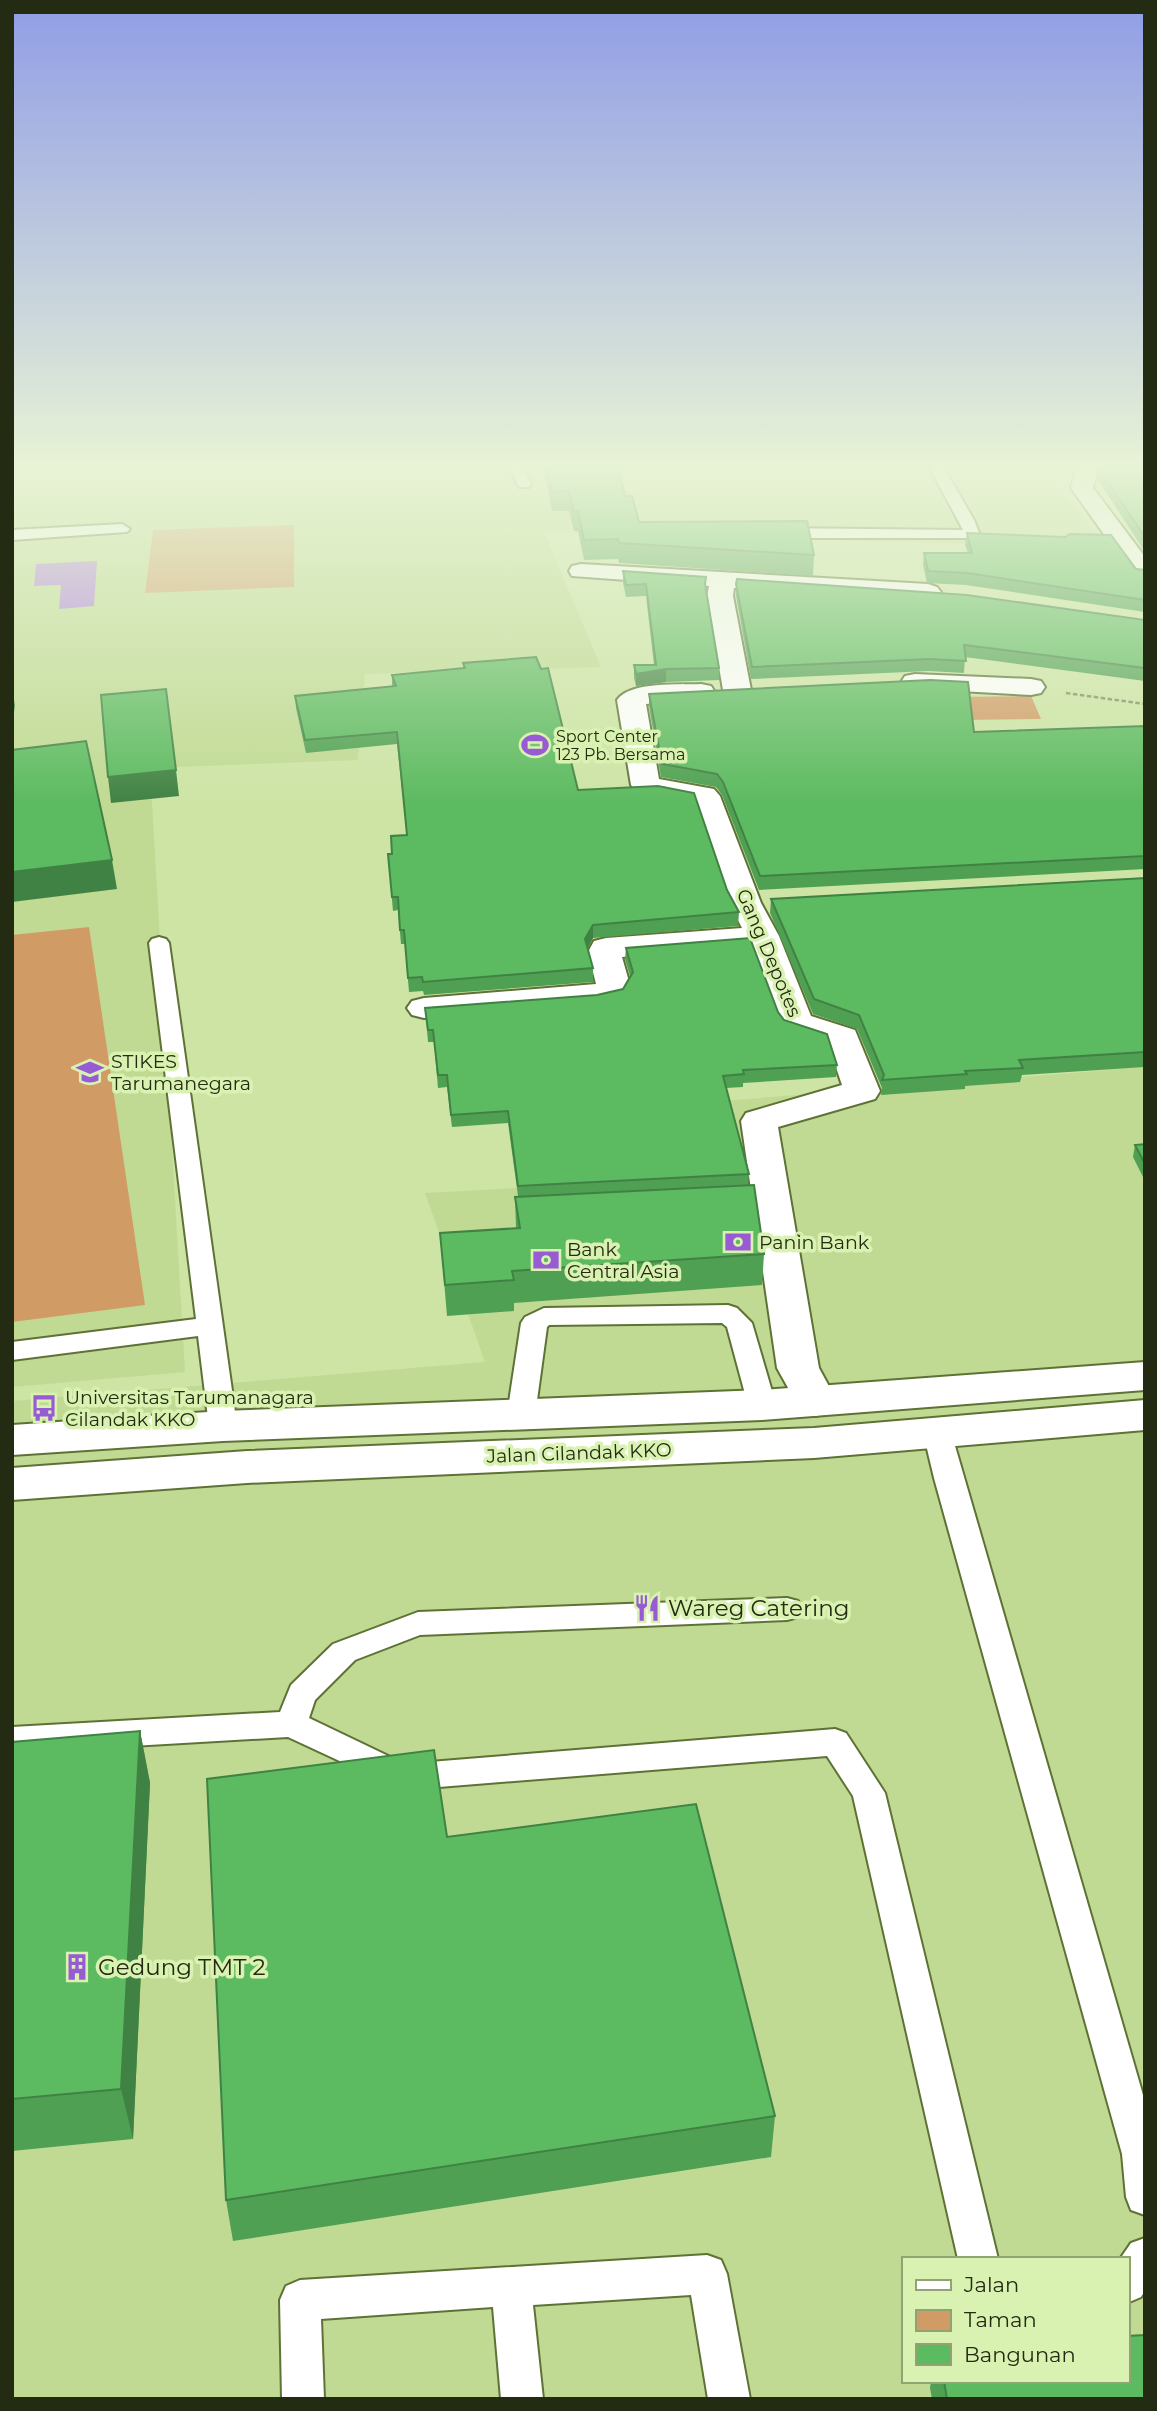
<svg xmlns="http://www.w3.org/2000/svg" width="1157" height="2411" font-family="Montserrat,sans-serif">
<rect width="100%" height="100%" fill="#cde4a5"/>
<!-- built -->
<g fill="#c0da93" fill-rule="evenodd">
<polygon points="12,468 1030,468 1057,487 1109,548 544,532 601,667 365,674 358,760 150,768 185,1372 12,1387"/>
<path d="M 1145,1067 L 1145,2399 L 12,2399 L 12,1401 L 485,1362 L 425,1193 L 739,1176 L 710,1102 ZM 903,2259 L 1127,2259 L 1127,2381 L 903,2381 Z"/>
</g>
<!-- green -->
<g fill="#d19b66">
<polygon points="294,525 294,587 145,593 153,530"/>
<polygon points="1031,696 1041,719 958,720 950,697"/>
<polygon points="89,927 145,1305 12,1322 12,935"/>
</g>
<!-- water -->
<polygon fill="#ac7ae3" points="97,561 94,606 59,609 61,585 34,586 36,564"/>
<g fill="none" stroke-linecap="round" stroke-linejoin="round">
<defs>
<g id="service">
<polygon points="510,468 524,468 531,484 529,487 519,487"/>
<polygon points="930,468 944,468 974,520 980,535 977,538 776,538 768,533 776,528 963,530"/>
<polygon points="122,524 130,529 127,532 12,540 12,530"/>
<polygon points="159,937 166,939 169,943 237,1426 233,1433 223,1436 213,1433 209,1426 198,1336 12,1360 12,1342 196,1319 149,943 152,939"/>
<polygon points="728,1305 737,1308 752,1323 776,1405 772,1412 762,1414 752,1412 748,1405 727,1327 722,1323 549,1325 547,1327 535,1415 531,1422 521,1424 511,1422 507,1415 521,1323 525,1317 544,1308"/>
<polygon points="937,1422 947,1425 951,1432 1145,2102 1145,2215 1131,2210 1126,2197 1122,2154 934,1478 923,1432 927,1425"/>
<polygon points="787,1598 798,1601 802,1609 798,1617 787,1620 420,1635 355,1660 315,1700 309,1718 405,1764 835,1729 846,1733 885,1793 998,2259 958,2259 853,1796 827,1756 402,1790 288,1737 12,1753 12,1727 280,1712 291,1685 333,1644 418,1612"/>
<polygon points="1145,2238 1145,2291 1141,2297 1127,2303 1127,2259 1120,2259 1131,2243"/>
<polygon points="707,2255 721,2260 727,2274 750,2399 708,2399 691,2295 533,2305 543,2399 501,2399 493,2307 321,2319 324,2399 282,2399 280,2300 286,2286 300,2280"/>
</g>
<g id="minor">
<polygon points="1076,468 1098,468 1093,488 1145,557 1145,581 1136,579 1071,488"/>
<polygon points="581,564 928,584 937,587 941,592 937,597 928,600 734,588 733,596 751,690 747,696 737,698 727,696 723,690 707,596 709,586 572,576 569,571 572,566"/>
<polygon points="915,674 1031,679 1041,681 1045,687 1041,693 1031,695 905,688 901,682 905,676"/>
<path d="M 701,684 L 711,686 L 715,692 L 711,698 L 646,704 L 659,779 L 714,789 L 720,796 L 761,903 L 779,936 L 811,1016 L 855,1030 L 880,1091 L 875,1099 L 778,1127 L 819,1368 L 837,1401 L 831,1411 L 816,1416 L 801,1411 L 777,1368 L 741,1121 L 746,1113 L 842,1085 L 828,1044 L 784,1030 L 779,1023 L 751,947 L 622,957 L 630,985 L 622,998 L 597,1004 L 424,1018 L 412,1015 L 407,1008 L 412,1001 L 424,998 L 596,984 L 588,952 L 594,941 L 606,938 L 742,928 L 729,903 L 696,804 L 636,791 L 631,785 L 617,700 C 630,681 680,685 701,684 Z"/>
</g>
<g id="tertiary">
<polygon points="1145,1362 1145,1390 762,1420 223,1441 12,1455 12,1425 223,1411 762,1390"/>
<polygon points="1145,1400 1145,1430 814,1458 247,1483 12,1500 12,1468 247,1451 814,1428"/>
</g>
</defs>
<!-- service casing -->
<use href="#service" stroke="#5e7236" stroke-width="4"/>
<!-- minor casing -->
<use href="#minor" stroke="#5e7236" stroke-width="4"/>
<!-- tertiary casing -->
<use href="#tertiary" stroke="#5e7236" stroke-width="4"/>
<!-- path -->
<polyline stroke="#7f8f62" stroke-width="2.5" stroke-dasharray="4.5 2.5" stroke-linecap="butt" points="1066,693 1145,704"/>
<!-- service -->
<use href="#service" fill="#fff" fill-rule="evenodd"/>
<!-- minor -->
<use href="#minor" fill="#fff" fill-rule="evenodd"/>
<!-- tertiary -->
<use href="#tertiary" fill="#fff" fill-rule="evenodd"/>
</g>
<!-- wall -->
<g fill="#4fa053">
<polygon points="544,468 618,468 625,496 639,522 814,555 813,576 619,563 618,559 584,560 578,531 574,531 569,511 552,511"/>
<polygon points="1099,468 1145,468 1145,552 1098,480"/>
<polygon points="967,533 1145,570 1145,612 966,585 927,583 923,565 924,553 968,553 965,545"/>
<polygon points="623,571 706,589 719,668 719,680 666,682 636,686 634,678 634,665 654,665 646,596 626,597 623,583"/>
<polygon points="737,579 1145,620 1145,681 965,657 964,673 929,671 751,679 736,596"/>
<polygon points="463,663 578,790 727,890 739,912 738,926 593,938 588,948 593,968 593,982 424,995 423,991 409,992 405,944 401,944 398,910 393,911 388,854 392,854 391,836 407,835 397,744 306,753 296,708 295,696 392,687 392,675 463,669"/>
<polygon points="649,694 974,732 1145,726 1145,869 759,890 722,795 716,787 661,777 649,706"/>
<polygon points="1145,878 1145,1067 1022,1075 1020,1082 965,1086 965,1089 881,1095 882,1088 857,1029 813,1014 770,913 771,899"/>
<polygon points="626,948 778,1012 784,1020 837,1065 836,1077 743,1083 743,1087 726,1088 749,1174 748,1185 764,1254 762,1285 514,1303 514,1311 447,1316 440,1233 516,1228 515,1197 518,1196 508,1123 452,1127 447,1087 438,1088 434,1042 428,1042 425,1008 597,995 623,989 630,976 625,959"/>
<polygon points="1145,1144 1145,1181 1133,1157 1135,1145"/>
<polygon points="140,1731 150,1783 133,2139 12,2151 12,1742"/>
<polygon points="447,1837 775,2116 771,2157 233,2241 226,2200"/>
<polygon points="931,2381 1127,2381 1145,2399 932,2399 930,2388"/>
</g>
<!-- shaded-wall -->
<g fill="#408243">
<polygon points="666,669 666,682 636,686 636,674"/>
<polygon points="12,689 15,705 12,728"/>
<polygon points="176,770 179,796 111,803 108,777"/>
<polygon points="112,860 117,889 12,902 12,872"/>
<polygon points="593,925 593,938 585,953 585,939"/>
<polygon points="140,1731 150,1783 133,2139 121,2089"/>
</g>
<!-- building -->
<g fill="#5cba60" stroke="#408243" stroke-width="2">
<polygon points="547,468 618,468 625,496 632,496 639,522 807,521 814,555 619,543 618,539 584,540 578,511 574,511 569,491 552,492"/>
<polygon points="1099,468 1145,468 1145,537 1099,469"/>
<polygon points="967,533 1065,537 1070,534 1111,535 1136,569 1145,570 1145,600 967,573 928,571 924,553 972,553"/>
<polygon points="623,571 706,577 705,584 719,668 666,669 636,674 634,665 656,665 646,584 626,585"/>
<polygon points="737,579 967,595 1145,620 1145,668 964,645 966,661 930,659 752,667 736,584"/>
<polygon points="536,657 541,669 548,668 578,790 658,786 694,793 727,890 739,912 593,925 585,939 593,968 423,982 422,977 408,978 404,930 400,930 398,897 392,897 388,854 392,854 391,836 407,835 397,732 305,740 295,696 396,686 392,675 465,668 463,663"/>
<polygon points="930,680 968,682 974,732 1145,726 1145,856 760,876 723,782 717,774 662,764 649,694"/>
<polygon points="166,689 176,770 108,777 101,695"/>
<polygon points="86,741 112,860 12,872 12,750"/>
<polygon points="1145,878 1145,1052 1019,1060 1023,1068 965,1071 967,1074 882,1080 884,1075 859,1015 814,999 771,899"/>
<polygon points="750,938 778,1012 784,1020 827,1034 837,1065 743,1070 744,1074 723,1076 749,1174 518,1186 508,1111 451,1115 447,1075 438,1075 433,1030 428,1030 425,1008 597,995 623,989 633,972 626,948"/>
<polygon points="1145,1144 1145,1164 1135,1145"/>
<polygon points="754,1185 764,1254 512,1271 514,1280 445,1285 440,1233 520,1228 515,1197"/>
<polygon points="140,1731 121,2089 12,2099 12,1742"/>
<polygon points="434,1750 447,1837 696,1804 775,2116 226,2200 207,1779"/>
<polygon points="1145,2335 1145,2399 947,2399 944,2381 1127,2381 1127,2336"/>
</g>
<!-- sky -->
<linearGradient id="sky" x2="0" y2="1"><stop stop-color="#909de6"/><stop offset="0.58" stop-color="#e8f3d6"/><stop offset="1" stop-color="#e8f3d6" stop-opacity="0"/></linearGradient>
<rect width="1157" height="805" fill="url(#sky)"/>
<!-- icons -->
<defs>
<symbol id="stadium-bare" viewBox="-9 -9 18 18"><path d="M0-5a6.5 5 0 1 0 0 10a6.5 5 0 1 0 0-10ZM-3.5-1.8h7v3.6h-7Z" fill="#975cd3" stroke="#daf2b1" stroke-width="2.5" paint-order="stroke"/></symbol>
<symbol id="university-bare" viewBox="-9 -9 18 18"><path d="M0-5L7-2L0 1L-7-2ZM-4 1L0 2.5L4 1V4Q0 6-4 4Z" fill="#975cd3" stroke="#daf2b1" stroke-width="2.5" paint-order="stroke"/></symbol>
<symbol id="bank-bare" viewBox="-9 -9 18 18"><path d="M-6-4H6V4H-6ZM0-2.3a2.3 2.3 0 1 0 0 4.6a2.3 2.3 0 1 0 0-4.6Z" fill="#975cd3" stroke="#daf2b1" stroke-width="2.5" paint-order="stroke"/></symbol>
<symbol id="bus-bare" viewBox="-9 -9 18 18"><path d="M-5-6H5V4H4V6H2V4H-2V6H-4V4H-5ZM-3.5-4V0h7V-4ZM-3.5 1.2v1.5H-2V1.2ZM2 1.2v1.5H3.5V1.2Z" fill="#975cd3" stroke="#daf2b1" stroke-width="2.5" paint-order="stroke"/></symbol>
<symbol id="restaurant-bare" viewBox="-9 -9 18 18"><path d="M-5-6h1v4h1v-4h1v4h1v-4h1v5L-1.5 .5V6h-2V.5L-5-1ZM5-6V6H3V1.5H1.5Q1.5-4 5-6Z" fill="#975cd3" stroke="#daf2b1" stroke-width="2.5" paint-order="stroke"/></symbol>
<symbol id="building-bare" viewBox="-9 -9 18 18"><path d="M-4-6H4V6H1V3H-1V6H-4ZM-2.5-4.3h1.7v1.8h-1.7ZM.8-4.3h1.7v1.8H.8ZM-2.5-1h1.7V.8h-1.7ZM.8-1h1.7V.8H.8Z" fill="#975cd3" stroke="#daf2b1" stroke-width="2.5" paint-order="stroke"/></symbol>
</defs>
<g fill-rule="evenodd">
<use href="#stadium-bare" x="516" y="726" width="38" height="38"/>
<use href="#university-bare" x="71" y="1053" width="38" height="38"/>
<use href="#bank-bare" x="719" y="1223" width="38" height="38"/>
<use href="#bank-bare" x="527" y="1241" width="38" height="38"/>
<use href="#bus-bare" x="25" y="1389" width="38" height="38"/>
<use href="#restaurant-bare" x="628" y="1589" width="38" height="38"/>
<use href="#building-bare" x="58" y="1948" width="38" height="38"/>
</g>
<g text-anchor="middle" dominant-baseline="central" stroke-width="7" stroke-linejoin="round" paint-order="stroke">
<!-- far-poi labels -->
<g font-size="16" fill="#232c13" stroke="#daf2b1" text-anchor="start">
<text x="556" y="736">Sport Center<tspan x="556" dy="18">123 Pb. Bersama</tspan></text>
</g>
<!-- street labels -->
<g font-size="19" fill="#232c13" stroke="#daf2b1">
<text transform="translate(769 953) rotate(67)">Gang Depotes</text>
<text transform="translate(579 1453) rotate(-2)">Jalan Cilandak KKO</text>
</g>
<!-- poi labels -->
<g font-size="19" fill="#232c13" stroke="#daf2b1" text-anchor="start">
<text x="111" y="1061">STIKES<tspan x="111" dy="22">Tarumanegara</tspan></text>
<text x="759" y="1242">Panin Bank</text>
<text x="567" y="1249">Bank<tspan x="567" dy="22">Central Asia</tspan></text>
<text x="65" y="1397">Universitas Tarumanagara<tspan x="65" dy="22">Cilandak KKO</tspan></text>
</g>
<!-- near-poi labels -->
<g font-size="23" fill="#232c13" stroke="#daf2b1" text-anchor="start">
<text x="668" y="1608">Wareg Catering</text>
<text x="98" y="1967">Gedung TMT 2</text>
</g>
</g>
<!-- border -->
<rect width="1157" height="2411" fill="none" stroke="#232c13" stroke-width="28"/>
<!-- legend -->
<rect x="902" y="2257" width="228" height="126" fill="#daf2b1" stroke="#91a372" stroke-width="2"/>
<rect x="916" y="2280" width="35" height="10" fill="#ffffff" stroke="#91a372" stroke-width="2"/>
<text x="964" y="2292" font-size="21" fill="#232c13">Jalan</text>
<rect x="916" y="2310" width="35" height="21" fill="#d19b66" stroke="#91a372" stroke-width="2"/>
<text x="964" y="2327" font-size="21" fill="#232c13">Taman</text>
<rect x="916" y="2344" width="35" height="21" fill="#5cba60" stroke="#91a372" stroke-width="2"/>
<text x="964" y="2362" font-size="21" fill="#232c13">Bangunan</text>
</svg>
